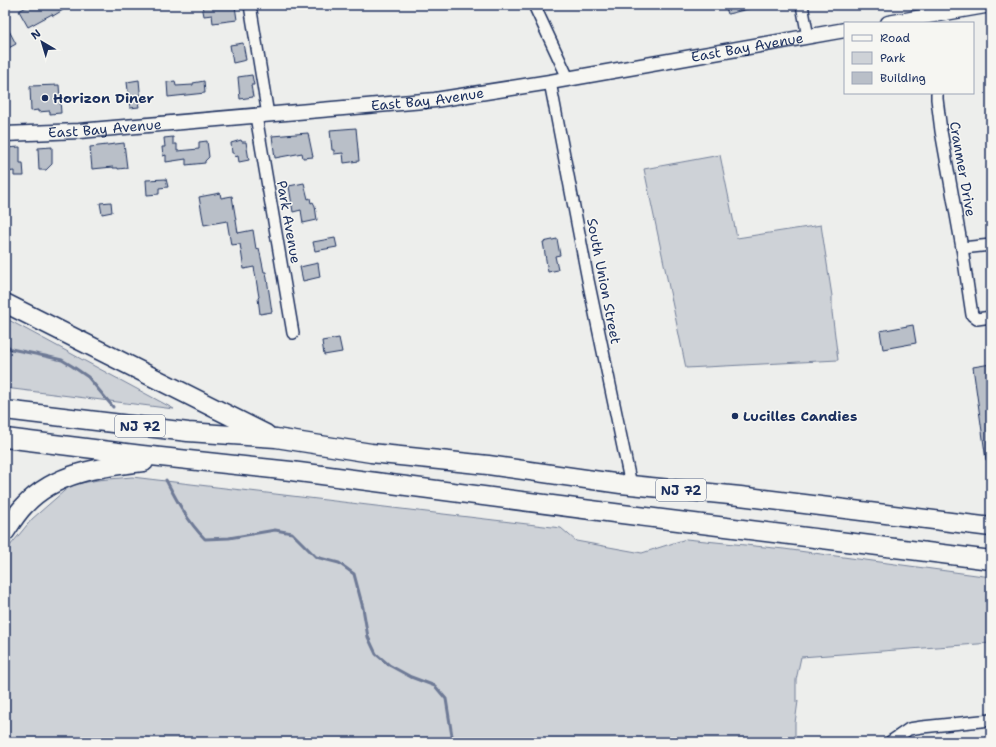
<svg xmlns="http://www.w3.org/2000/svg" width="996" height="747" font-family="'Shantell Sans',sans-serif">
<rect width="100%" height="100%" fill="#edeeec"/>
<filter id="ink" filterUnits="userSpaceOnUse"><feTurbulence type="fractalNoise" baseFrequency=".025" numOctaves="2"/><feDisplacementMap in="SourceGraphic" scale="8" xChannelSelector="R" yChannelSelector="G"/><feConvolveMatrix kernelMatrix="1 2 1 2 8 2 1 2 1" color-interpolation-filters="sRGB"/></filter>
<g filter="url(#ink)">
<!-- green -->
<g fill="#ced2d7" stroke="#74809a">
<polygon points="720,155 737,238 821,225 832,296 832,312 838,360 686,368 644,169"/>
<polygon points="5,318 174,409 5,388"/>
<polygon points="132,477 561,528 576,541 642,553 686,539 784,549 991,577 991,643 801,657 796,680 796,702 798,701 795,723 795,740 796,742 5,742 5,552 32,519 71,485 98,480"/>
</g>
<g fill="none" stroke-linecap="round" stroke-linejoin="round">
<!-- stream -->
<g stroke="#6e7a96" stroke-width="3">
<polyline points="5,344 11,349 45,356 62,360 72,366 88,377 113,407"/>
<path d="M 166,480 C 177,501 188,522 205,539 L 229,538 L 275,530 L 292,533 L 316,557 L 339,563 L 354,574 L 363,608 L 368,637 L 376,654 L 389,665 L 411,677 L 435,686 L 446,699 L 453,742"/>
</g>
</g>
<!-- building -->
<g fill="#b9bfc8" stroke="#1b2f5e">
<polygon points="30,5 60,5 63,10 53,16 52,14 28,27 19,11"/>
<polygon points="202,5 224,5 224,7 235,6 237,20 213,23 212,15 204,16"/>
<polygon points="725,5 751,5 752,8 728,14"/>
<polygon points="5,23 16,44 5,50"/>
<polygon points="243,43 246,60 233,63 230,45"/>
<polygon points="252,75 254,85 251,85 253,97 240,99 238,77"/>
<polygon points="139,80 141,102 138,102 139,107 130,108 127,82"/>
<polygon points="175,81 176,86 193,85 193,83 204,81 205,93 168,97 167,82"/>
<polygon points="59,85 61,113 50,114 50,111 38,112 38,110 31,111 30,86"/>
<polygon points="356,128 359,161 344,163 343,153 334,154 334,150 332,150 330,130"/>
<polygon points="308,133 313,157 303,158 302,153 275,158 272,136"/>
<polygon points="173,137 173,144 177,144 177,151 199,149 199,142 207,141 209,157 205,161 205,163 186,165 186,159 166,162 166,155 163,156 162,147 165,147 164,138"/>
<polygon points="241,140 242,142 246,142 249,160 239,162 238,156 235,157 234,153 232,153 231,143"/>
<polygon points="124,143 127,168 118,169 118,168 113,168 113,167 92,169 90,147"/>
<polygon points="20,147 20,163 23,163 24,176 14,176 14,171 6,172 5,148"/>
<polygon points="52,147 52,164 46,170 39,170 38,148"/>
<polygon points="166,179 168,187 159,188 159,194 147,195 146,180"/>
<polygon points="304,183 308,199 310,198 311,203 313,202 315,206 317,220 303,223 301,210 293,212 289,186"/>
<polygon points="220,193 221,198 232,196 238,233 253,230 256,249 259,248 264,272 266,272 272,312 260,314 258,298 259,297 254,267 244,269 240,244 231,245 227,221 204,225 199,197"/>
<polygon points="111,202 112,212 102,214 100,203"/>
<polygon points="335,238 337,247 315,251 313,242"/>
<polygon points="557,239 560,255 555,256 558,270 548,272 543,242"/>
<polygon points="318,263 320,277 303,281 300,267"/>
<polygon points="913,325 916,343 883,349 880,331"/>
<polygon points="339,338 342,352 324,355 322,341"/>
<polygon points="991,364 991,459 986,460 973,367"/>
</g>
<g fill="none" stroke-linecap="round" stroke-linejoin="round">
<defs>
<g id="minor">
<polyline points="250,5 268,115"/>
<polyline points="534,5 568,78"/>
<polyline points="802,5 808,37"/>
<polyline points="550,82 588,280 631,485"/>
<polyline points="937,93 937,99 941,131 962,248 972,315 977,319 991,317"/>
<polyline points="256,116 293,333"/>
<polyline points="962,248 991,245"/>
<polyline points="890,742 909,729 922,727 991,720"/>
</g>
<g id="tertiary">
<polyline points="888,23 991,5"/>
<path id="s1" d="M 5,134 L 79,131 L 435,100 L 550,82 L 845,30"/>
</g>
<g id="trunk">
<polyline points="5,303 266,434"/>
<polyline points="5,410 188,432 276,438 371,453 488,465 621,484 740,496 991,527"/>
<polyline points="5,438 142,455 291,471 622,514 991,560"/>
<path d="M 5,532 C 11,523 17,513 25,505 C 56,472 101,467 144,462"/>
</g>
</defs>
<!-- minor casing -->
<use href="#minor" stroke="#1b2f5e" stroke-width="14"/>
<!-- tertiary casing -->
<use href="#tertiary" stroke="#1b2f5e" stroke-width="17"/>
<!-- trunk casing -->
<use href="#trunk" stroke="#1b2f5e" stroke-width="21"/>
<!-- minor -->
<use href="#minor" stroke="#f6f6f2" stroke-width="11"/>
<!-- tertiary -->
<use href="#tertiary" stroke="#f6f6f2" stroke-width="14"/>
<!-- trunk -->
<use href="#trunk" stroke="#f6f6f2" stroke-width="18"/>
</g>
</g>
<!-- markers -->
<g fill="#1b2f5e" stroke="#f6f6f2" stroke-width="1.5">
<circle cx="45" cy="98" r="4"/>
<circle cx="735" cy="416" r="4"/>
</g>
<g text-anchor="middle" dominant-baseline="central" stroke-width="3" stroke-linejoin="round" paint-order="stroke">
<!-- shield labels -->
<g fill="#f6f6f2" stroke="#5d6b8a" stroke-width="1">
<rect x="115" y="415" width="50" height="22" rx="3"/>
<rect x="656" y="479" width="50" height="22" rx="3"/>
</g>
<g font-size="13" font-weight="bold" fill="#1b2f5e">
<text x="140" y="426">NJ 72</text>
<text x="681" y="490">NJ 72</text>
</g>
<!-- street labels -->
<g font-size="14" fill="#1b2f5e" stroke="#f6f6f2">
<text stroke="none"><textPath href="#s1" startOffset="748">East Bay Avenue</textPath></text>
<text stroke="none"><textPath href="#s1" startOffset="424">East Bay Avenue</textPath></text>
<text stroke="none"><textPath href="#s1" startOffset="100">East Bay Avenue</textPath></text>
<text transform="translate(963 169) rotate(80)">Cranmer Drive</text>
<text transform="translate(289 222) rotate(80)">Park Avenue</text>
<text transform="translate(604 281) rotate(79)">South Union Street</text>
</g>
<!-- poi labels -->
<g font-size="14" font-weight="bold" fill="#1b2f5e" stroke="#f6f6f2" text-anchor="start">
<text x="53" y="98">Horizon Diner</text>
<text x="743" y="416">Lucilles Candies</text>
</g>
</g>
<!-- margin -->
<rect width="996" height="747" fill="none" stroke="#f6f6f2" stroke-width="20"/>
<rect x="10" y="10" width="976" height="727" fill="none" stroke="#1b2f5e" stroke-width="1.5" filter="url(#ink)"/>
<!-- legend -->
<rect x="844" y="22" width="130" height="72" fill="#f6f6f2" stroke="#9ea6b7"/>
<rect x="852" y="35" width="20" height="6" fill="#f6f6f2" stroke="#9ea6b7"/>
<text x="880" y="42" font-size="12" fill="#1b2f5e">Road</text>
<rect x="852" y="52" width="20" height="12" fill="#ced2d7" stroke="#9ea6b7"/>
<text x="880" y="62" font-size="12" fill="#1b2f5e">Park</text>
<rect x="852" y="72" width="20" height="12" fill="#b9bfc8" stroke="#9ea6b7"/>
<text x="880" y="82" font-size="12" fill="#1b2f5e">Building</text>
<!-- north arrow -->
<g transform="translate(42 42) rotate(322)" stroke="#f6f6f2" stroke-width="3" paint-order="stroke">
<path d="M0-3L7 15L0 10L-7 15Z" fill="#1b2f5e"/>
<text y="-6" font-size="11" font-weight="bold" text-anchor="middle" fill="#1b2f5e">N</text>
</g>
</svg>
